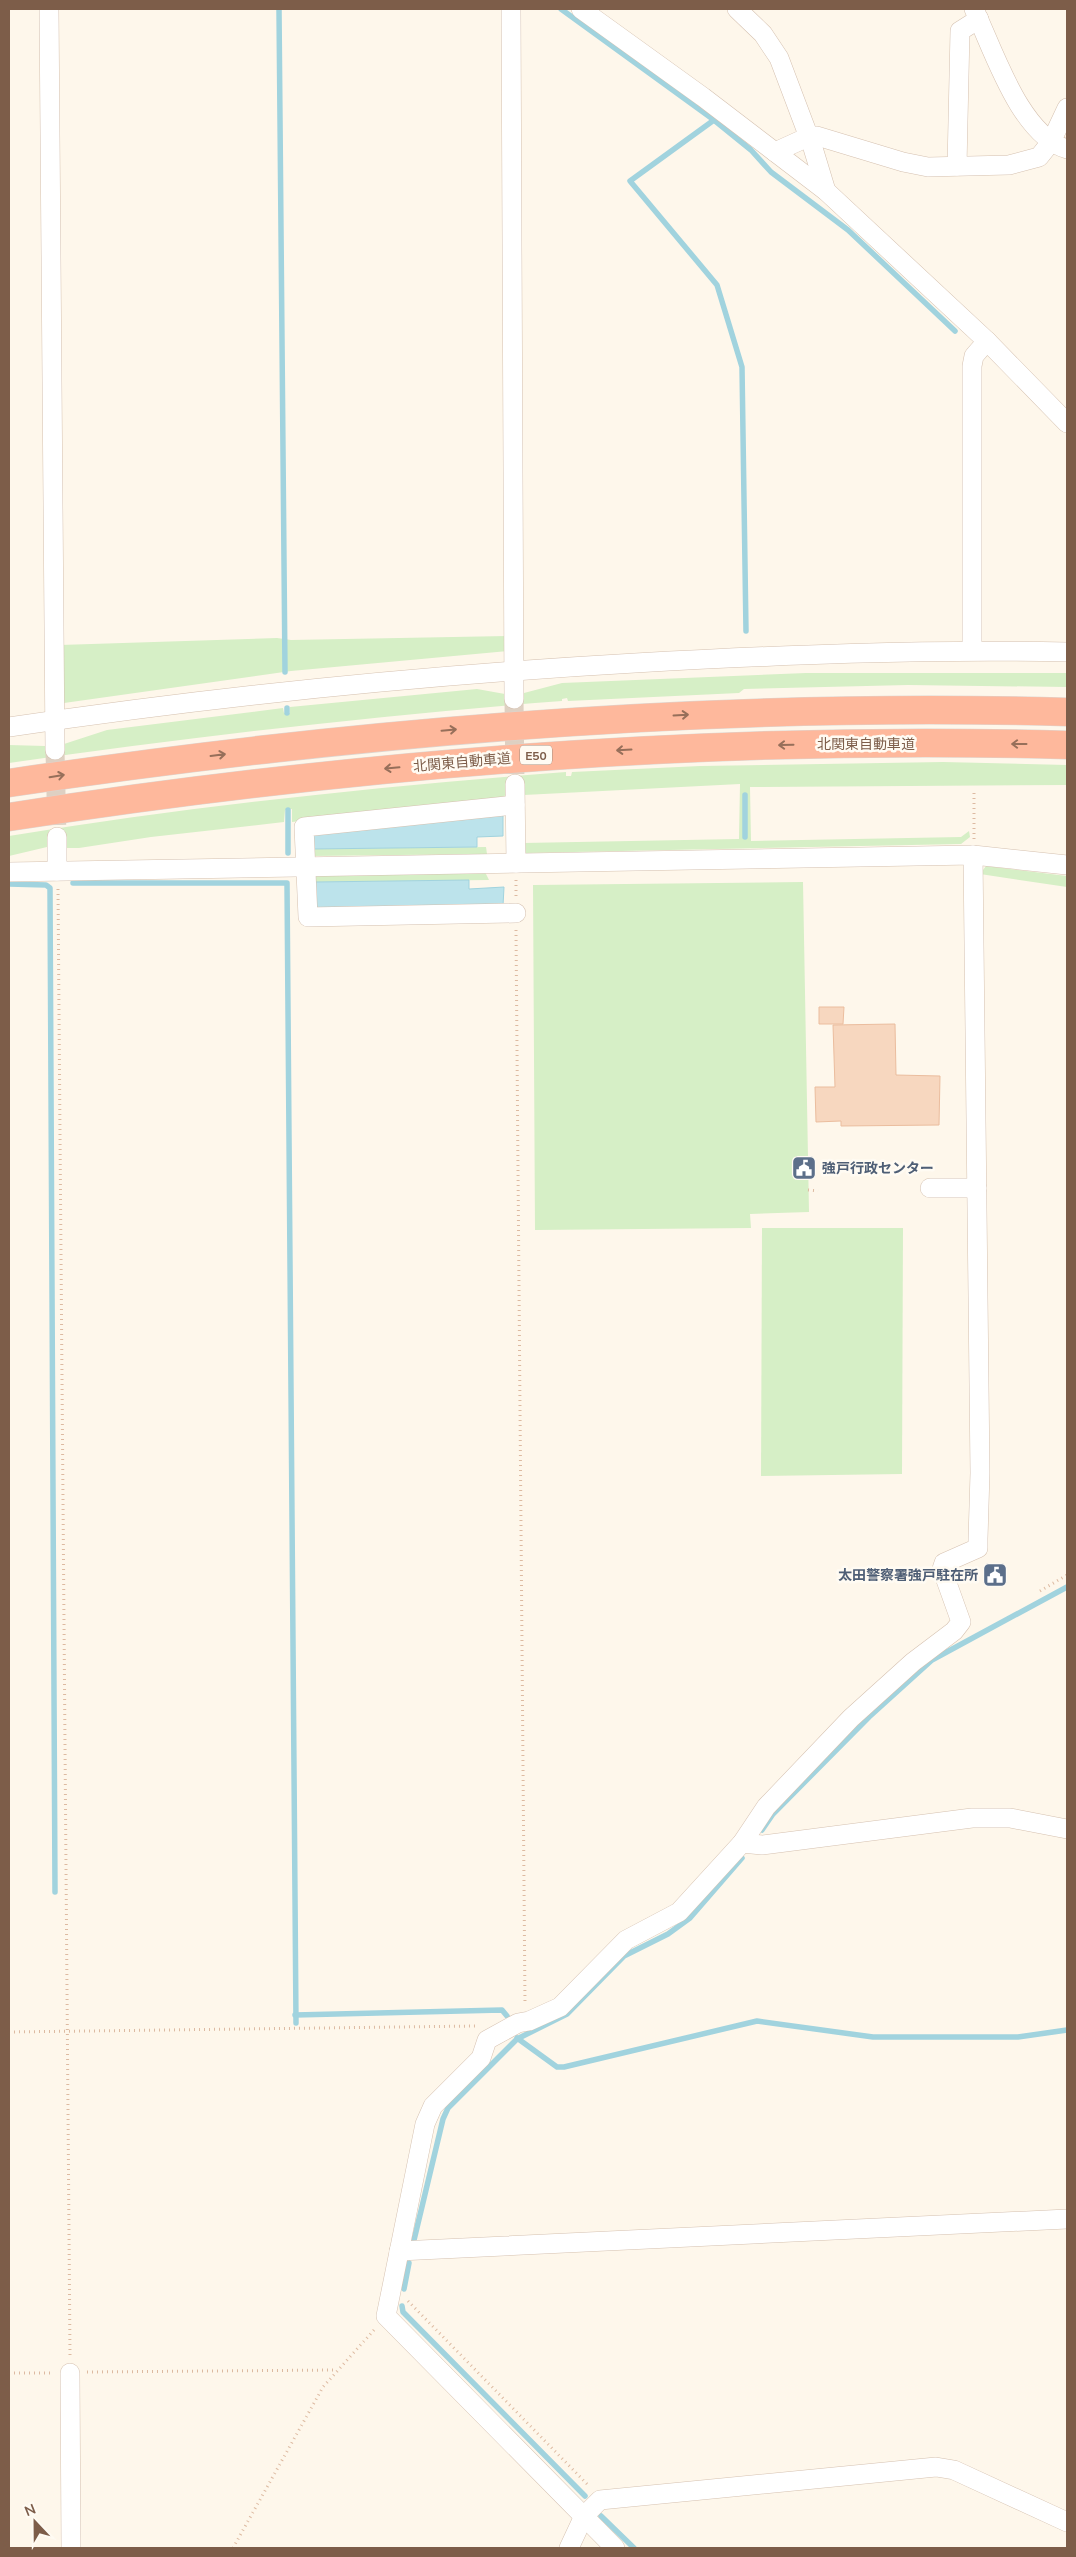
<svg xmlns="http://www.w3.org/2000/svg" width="1076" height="2557" font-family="Mulish,'Noto Sans JP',sans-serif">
<rect width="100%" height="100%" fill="#fef7eb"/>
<!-- green -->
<g fill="#d6efc6">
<polygon points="507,636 508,651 291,671 64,703 60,645 277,638 291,640"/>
<path d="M 806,673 L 1067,673 L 1067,687 L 908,685 L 744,689 L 739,693 L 568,701 L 567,698 L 562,699 L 562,701 C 376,715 193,737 9,763 L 9,745 L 45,746 L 46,750 L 62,750 L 64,744 L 107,730 L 283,708 L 284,713 L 290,713 L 290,707 L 477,689 L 505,694 L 505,699 L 522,698 L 524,693 L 562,683 Z"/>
<path d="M 943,762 L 1067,765 L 1067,785 L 750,787 L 751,841 L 961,837 L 969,831 L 970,837 L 961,844 L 526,853 L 523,843 L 739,839 L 740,784 L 524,795 L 524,783 L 508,784 L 508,794 L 499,799 L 292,822 L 292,809 L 285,810 L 284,822 L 151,837 L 79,848 L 65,848 L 48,837 L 47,847 L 9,856 L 9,836 C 194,806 379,786 566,772 L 566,776 L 571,776 L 572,772 L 700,766 Z"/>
<polygon points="486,847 487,854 311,856 311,849"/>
<polygon points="986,866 1067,876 1067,887 980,874"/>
<polygon points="485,872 489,880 315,882 314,876"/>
<polygon points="803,882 809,1212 750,1214 751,1228 535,1230 533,885"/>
<polygon points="762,1228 903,1228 902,1474 761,1476"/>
</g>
<!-- water -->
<g fill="#bce3eb" stroke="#a1d3de">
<polygon points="503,814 503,836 477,837 477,847 311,849 313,833"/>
<polygon points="469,880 469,889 504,887 503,906 316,910 315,882"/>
</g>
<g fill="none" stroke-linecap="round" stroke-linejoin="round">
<!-- stream -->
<g stroke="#a1d3de" stroke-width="5.5">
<polyline points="279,9 285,672"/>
<polyline points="561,9 714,120 751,150 771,172 848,230 955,331"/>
<polyline points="714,120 630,181 717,285 742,367 746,631"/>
<polyline points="287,708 287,713"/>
<polyline points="745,837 745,795"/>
<polyline points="288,853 288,810"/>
<polyline points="73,883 287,883 296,2023"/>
<polyline points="9,884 46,885 50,888 55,1892"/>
<polyline points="762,1830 773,1814 869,1717 932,1660 1067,1587"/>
<polyline points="295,2015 502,2010 507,2016"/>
<polyline points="517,2038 557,2067 564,2067 757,2021 873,2037 1018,2037 1067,2030"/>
<polyline points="414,2240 443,2119 448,2108 517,2039 567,2014 624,1956 668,1934 690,1918 742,1858"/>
<polyline points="404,2289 409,2263"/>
<polyline points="402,2306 403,2312 585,2496"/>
<polyline points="601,2516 634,2548"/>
</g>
</g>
<!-- building -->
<g fill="#f7d7bf" stroke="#ebbd9e">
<polygon points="819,1007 844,1007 843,1024 819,1024"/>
<polygon points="895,1024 896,1075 940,1076 939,1125 841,1126 841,1121 816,1122 815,1087 835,1087 833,1025"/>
</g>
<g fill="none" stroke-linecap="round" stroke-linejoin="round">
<!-- minor-tunnel -->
<g stroke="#ded0c2" stroke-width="19" stroke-dasharray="19 9" stroke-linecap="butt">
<polyline points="514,699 515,784"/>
<polyline points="55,750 57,837"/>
</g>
<defs>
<g id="minor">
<polyline points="49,9 55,750"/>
<polyline points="511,9 514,699"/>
<polyline points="581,9 703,97 826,191 987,341 1067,423"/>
<polyline points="737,9 763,34 779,58 813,148 826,191"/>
<path d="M 974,9 C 994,51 1020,135 1067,149"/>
<polyline points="775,152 808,137 817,136 903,162 928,167 1009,165 1039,157 1051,142 1067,108"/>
<polyline points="957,166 960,31 979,19"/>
<polyline points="972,650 972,366 974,356 987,341"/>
<path d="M 9,727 C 217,696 425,675 635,663 C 779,655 923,649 1067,652"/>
<polyline points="515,784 516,863"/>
<polyline points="515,805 304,827 308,917 516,913"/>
<polyline points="57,837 57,871"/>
<polyline points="9,872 973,855 1067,865"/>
<polyline points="930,1188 977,1188"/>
<polyline points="742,1843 762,1845 972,1818 1010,1818 1067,1829"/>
<polyline points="399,2251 1067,2219"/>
<polyline points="70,2373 71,2548"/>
<polyline points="569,2548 584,2516 600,2500 936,2467 954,2470 1067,2522"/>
<polyline points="615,2548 386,2316 425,2124 433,2106 481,2058 487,2040 518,2023 529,2021 560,2007 626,1940 679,1912 742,1843 766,1807 851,1718 913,1662 954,1631 961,1622 942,1569 944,1563 978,1548 978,1539 980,1473 973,855"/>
</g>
<g id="highway">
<path d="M 9,783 C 359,731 713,702 1067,712"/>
<path d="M 9,817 C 359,763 712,735 1067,745"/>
</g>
</defs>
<!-- minor casing -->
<use href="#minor" stroke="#d5c1b0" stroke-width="20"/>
<!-- highway casing -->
<use href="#highway" stroke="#ddd5d0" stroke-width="29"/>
<!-- path -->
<g stroke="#ddbaa1" stroke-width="3" stroke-dasharray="1 4" stroke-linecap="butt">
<polyline points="974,839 974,792"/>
<polyline points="516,880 516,896"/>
<polyline points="58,889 70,2355"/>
<polyline points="516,930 525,2004"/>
<polyline points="808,1190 818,1191"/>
<polyline points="1040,1591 1067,1575"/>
<polyline points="9,2032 476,2026"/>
<polyline points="408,2301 589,2486"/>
<polyline points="87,2372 336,2370"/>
<polyline points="9,2373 53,2373"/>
<polyline points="233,2548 323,2387 374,2330"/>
</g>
<!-- minor -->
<use href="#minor" stroke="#fff" stroke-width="19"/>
<!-- highway -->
<use href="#highway" stroke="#feb89c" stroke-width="28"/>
</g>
<!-- one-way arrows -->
<defs><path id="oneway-shaft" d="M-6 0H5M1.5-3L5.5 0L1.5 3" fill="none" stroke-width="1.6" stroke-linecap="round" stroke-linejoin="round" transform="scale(1.25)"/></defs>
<g stroke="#976f5a">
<use href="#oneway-shaft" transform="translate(681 715) rotate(-3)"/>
<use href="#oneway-shaft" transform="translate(449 730) rotate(-5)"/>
<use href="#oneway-shaft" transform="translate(1019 744) rotate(-180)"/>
<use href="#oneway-shaft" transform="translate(786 745) rotate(179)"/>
<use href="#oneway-shaft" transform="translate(624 750) rotate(177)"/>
<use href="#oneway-shaft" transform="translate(218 755) rotate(-7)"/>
<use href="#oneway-shaft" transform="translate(392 768) rotate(175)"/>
<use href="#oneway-shaft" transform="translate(57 776) rotate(-9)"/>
</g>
<!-- icons -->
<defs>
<symbol id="civic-square" viewBox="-11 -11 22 22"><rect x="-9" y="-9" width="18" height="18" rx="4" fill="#5c6f8a" stroke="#fffbf3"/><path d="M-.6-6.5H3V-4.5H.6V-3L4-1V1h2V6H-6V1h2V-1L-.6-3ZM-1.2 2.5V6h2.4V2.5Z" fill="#fff"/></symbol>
</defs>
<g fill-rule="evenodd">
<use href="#civic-square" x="790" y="1154" width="28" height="28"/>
<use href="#civic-square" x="981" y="1561" width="28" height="28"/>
</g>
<g text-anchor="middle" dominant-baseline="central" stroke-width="5" stroke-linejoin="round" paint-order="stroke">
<!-- shield labels -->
<rect fill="#fffbf3" stroke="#a48c7c" stroke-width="1" x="520" y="745.5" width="32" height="19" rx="4"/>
<g font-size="12" font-weight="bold" fill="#7d5d49">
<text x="536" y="755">E50</text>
</g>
<!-- street labels -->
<g font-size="14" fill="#7d5d49" stroke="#fffbf3">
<text x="866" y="744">北関東自動車道</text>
<text transform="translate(462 762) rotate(-5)">北関東自動車道</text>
</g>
<!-- service labels -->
<g font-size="14" font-weight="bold" fill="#4e5e75" stroke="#fffbf3" text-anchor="start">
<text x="822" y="1168">強戸行政センター</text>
<text x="978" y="1575" text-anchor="end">太田警察署強戸駐在所</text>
</g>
</g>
<!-- border -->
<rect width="1076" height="2557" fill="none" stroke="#7d5d49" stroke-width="20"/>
<!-- north arrow -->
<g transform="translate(35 2522) rotate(338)" stroke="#fffbf3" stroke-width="4" paint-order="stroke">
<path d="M0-4L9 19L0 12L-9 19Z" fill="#7d5d49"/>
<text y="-8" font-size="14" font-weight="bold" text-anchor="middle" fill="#7d5d49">N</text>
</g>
</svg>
